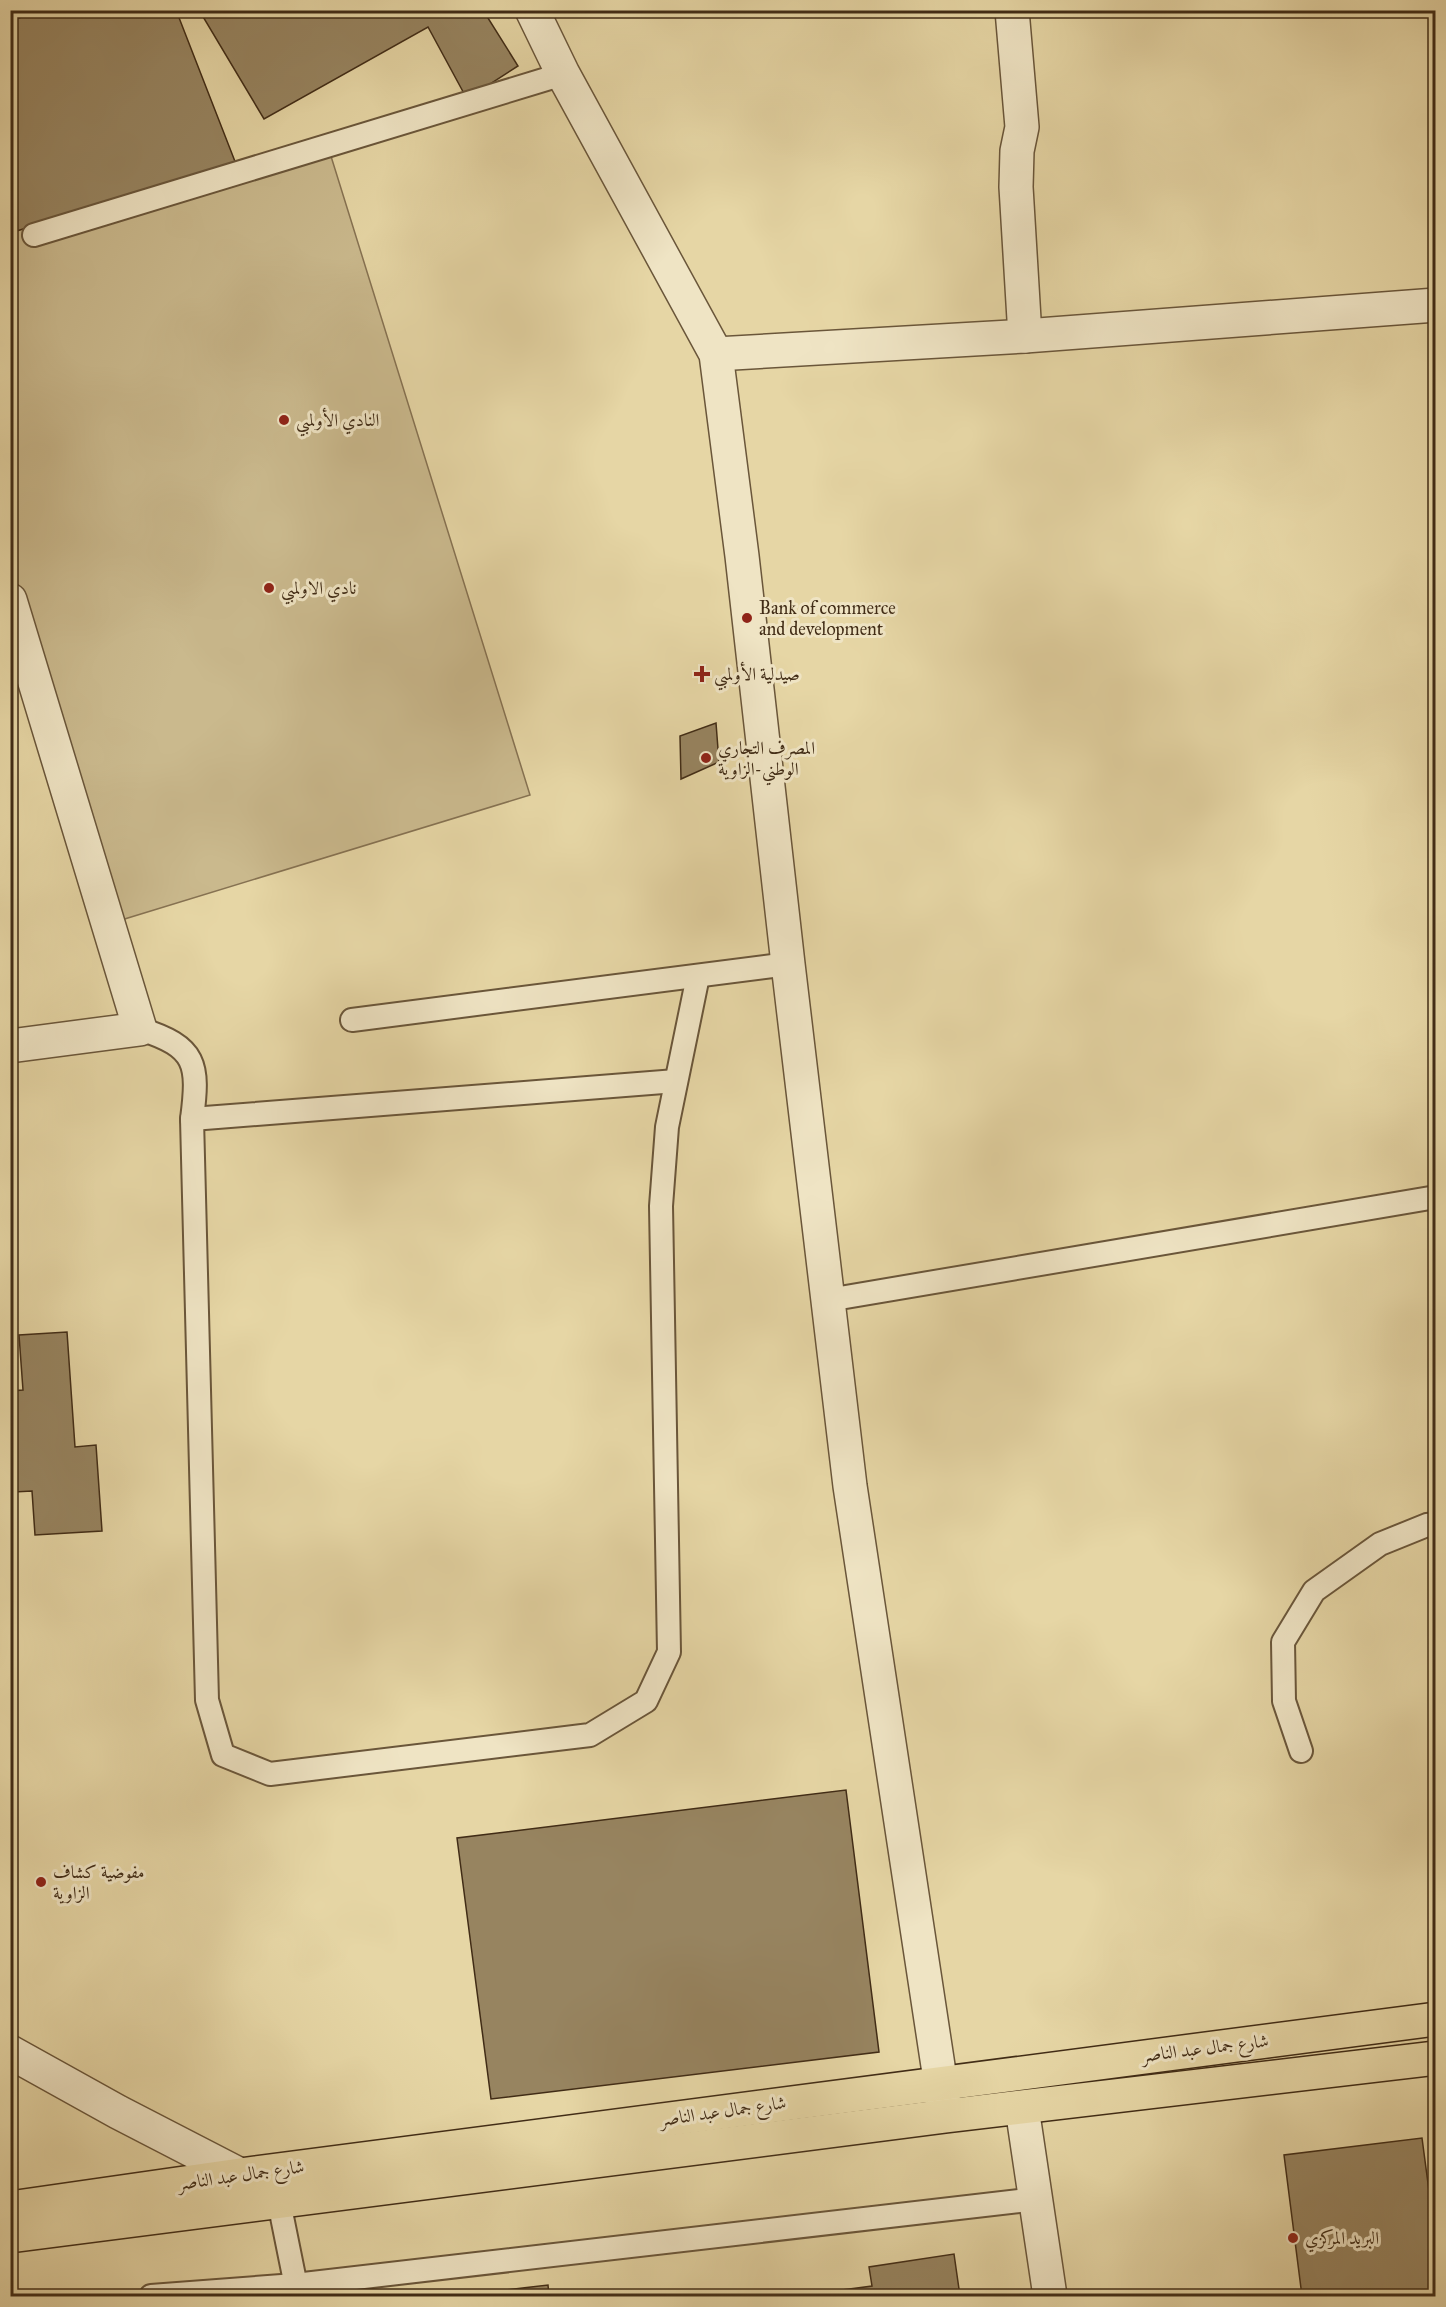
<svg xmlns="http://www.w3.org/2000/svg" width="1446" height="2307" font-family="'IM FELL Great Primer',Amiri,serif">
<rect width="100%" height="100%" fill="#e6d6a5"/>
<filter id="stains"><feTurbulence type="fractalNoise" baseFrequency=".00333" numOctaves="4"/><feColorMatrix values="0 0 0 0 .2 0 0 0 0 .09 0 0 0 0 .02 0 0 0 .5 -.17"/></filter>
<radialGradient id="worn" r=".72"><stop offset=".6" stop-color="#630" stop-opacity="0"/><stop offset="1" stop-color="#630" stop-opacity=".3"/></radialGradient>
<!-- green -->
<polygon fill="#cab98d" stroke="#867252" stroke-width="1.5" points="325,137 530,795 118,921 11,575 10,233"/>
<!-- building -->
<g fill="#978460" stroke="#412c16" stroke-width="1.5">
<polygon points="10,10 29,10 10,16"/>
<polygon points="42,10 176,10 236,164 10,233 10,21"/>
<polygon points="199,10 483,10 518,66 467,99 428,27 264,119"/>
<polygon points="716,723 719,762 681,779 680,736"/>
<polygon points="67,1332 75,1447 96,1445 102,1531 35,1535 32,1491 14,1492 10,1444 10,1391 23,1390 19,1335"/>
<polygon points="846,1790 879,2052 491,2099 457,1838"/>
<polygon points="1422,2138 1436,2244 1436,2296 1302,2296 1284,2155"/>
<polygon points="954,2254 960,2296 796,2296 872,2286 869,2267"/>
<polygon points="548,2285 549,2296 453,2296"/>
</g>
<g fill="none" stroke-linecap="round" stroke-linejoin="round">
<defs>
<g id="lane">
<polyline points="34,235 563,74"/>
<polyline points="352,1020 788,964"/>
<path d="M 140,1029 C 197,1047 199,1064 192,1119 L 207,1700 L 223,1755 L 270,1774 L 590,1735 L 646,1701 L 669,1652 L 661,1206 L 667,1127 L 698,976"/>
<polyline points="192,1119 676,1081"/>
<polyline points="828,1300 1436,1197"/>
<polyline points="1301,1751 1284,1701 1283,1642 1314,1591 1380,1544 1427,1525 1436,1524"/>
<polyline points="279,2202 298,2296"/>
<polyline points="151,2296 295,2285 1036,2199"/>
</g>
<g id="street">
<polyline points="532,10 563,74 716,354 742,556 788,964 850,1486 945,2112"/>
<polyline points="1012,10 1022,127 1017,151 1016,187 1025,336"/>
<polyline points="716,354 1025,336 1436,305"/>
<polyline points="10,600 140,1029 10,1046"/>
<polyline points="10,2052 118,2112 240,2175 255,2185"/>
<polyline points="1022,2108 1050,2296"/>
</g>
<g id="primary">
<polyline points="10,2208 240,2175 1436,2019"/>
<polyline points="10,2236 946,2116 1436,2058"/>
</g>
</defs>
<!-- lane casing -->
<use href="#lane" stroke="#6a563a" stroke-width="26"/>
<!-- street casing -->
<use href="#street" stroke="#6a563a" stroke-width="36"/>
<!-- primary casing -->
<use href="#primary" stroke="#412c16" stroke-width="36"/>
<!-- lane -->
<use href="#lane" stroke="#efe4c4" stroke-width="22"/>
<!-- street -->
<use href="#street" stroke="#efe4c4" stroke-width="33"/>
<!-- primary -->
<use href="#primary" stroke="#e6d6a5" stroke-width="33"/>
</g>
<!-- markers -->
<g fill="#8f2418" stroke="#efe4c4" stroke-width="2">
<circle cx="284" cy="420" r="6"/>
<circle cx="269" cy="588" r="6"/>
<circle cx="747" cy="618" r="6"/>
<path d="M699 665h6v6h6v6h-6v6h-6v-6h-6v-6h6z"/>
<circle cx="706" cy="758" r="6"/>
<circle cx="41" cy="1882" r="6"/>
<circle cx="1293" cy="2238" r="6"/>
</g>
<g text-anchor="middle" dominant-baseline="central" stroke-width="6" stroke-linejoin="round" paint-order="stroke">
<!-- poi labels -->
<g font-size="18" fill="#412c16" stroke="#efe4c4" text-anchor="start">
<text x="296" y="420">النادي الأولمبي</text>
<text x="281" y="588">نادي الاولمبي</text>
<text x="759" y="608">Bank of commerce<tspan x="759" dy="21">and development</tspan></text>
<text x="714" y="674">صيدلية الأولمبي</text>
<text x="718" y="748">المصرف التجاري<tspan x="718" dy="21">الوطني-الزاوية</tspan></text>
<text x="53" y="1872">مفوضية كشاف<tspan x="53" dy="21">الزاوية</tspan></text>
<text x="1305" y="2238">البريد المركزي</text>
</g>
<!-- street labels -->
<g font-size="18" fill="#412c16" stroke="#efe4c4">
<text transform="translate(1205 2048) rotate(-7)">شارع جمال عبد الناصر</text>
<text transform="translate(723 2111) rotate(-8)">شارع جمال عبد الناصر</text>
<text transform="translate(241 2175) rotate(-8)">شارع جمال عبد الناصر</text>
</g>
</g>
<!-- margin -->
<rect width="1446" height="2307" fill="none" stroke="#e6d6a5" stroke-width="36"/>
<rect x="12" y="12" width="1422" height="2283" fill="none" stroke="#412c16" stroke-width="3"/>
<rect x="18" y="18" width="1410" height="2271" fill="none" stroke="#412c16" stroke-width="1.5"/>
<rect width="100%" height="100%" filter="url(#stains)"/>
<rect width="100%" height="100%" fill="url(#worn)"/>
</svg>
